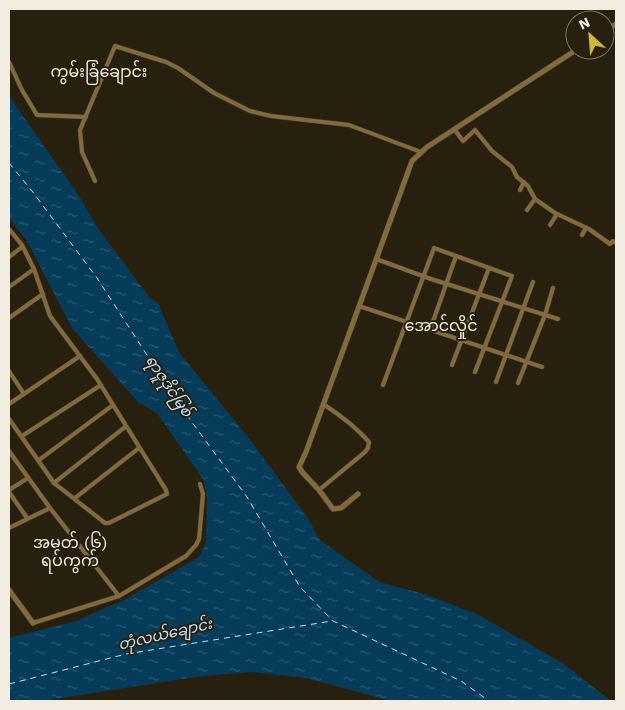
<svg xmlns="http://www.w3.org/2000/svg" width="625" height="710" font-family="'Work Sans','Noto Sans Myanmar',sans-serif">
<defs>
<pattern id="water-ripples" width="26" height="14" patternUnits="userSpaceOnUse" patternTransform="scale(1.25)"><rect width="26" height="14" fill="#063c59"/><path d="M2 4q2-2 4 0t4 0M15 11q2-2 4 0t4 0" fill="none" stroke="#2b5871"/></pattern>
</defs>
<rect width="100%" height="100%" fill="#28200f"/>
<!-- built -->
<polygon fill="#32260e" points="9,454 25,478 10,487 9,484"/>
<!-- water -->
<polygon fill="url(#water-ripples)" points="9,96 77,193 99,230 150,298 158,303 179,352 251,441 307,517 320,540 379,582 424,594 477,614 564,664 611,701 391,701 306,678 251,672 202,676 42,701 9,701 9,638 76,621 124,600 199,557 206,543 207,496 203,479 157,413 138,402 72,328 27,241 9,218"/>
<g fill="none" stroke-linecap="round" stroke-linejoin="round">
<!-- ferry -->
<g stroke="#c0e1fa" stroke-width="1" stroke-dasharray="6 5" stroke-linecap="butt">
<polyline points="9,163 32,191 97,278 180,406 247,497 300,587 333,621 461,681 489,701"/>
<polyline points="9,684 126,654 332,621"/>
</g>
<defs>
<g id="minor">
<polyline points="9,62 22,90 37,115 86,117"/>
<polyline points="454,129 463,141 475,130 492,151 512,167 517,177 528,186 535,199 555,213 589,229 610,244 613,241 616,243"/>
<polyline points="95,181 82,152 80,130 115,46 166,62 178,68 214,93 250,111 271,116 349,125 421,152"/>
<polyline points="520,190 524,182"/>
<polyline points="527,210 535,199"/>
<polyline points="550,225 557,214"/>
<polyline points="9,229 22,245 34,269 50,316 97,379 166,490 167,494 109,523 105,523 54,483 9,419"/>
<polyline points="582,235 586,228"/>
<polyline points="9,257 22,247"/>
<polyline points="376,259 431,279 558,319"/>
<polyline points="9,287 34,269"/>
<polyline points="359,306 542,367"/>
<polyline points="9,318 43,294"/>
<polyline points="430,330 456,256 512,276 475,372"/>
<polyline points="452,365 489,268"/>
<polyline points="9,371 24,394"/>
<polyline points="496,382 533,282"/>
<polyline points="518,383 545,315 553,288"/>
<polyline points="383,385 434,248 456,256"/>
<polyline points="9,404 80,356"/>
<polyline points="22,436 101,385"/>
<polyline points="9,451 50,508 119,596"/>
<polyline points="39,460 113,405"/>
<polyline points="54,483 125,427"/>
<polyline points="9,490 28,478"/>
<path d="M 319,490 L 365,452 L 368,448 L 369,442 C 356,427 340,415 323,404"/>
<polyline points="9,492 27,518"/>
<polyline points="75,498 139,448"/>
<polyline points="9,528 50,508"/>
<polyline points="33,623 119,596 186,556 196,545 199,539 203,494 200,484"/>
</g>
<g id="tertiary">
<polyline points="605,31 616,24"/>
<polyline points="358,494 341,508 333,509 319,490 303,473 299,467 306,452 412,161 427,147 576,50"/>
<polyline points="9,590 33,623"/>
</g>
</defs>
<!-- minor casing -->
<use href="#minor" stroke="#443d2c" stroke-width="5"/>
<!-- tertiary casing -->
<use href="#tertiary" stroke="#443d2c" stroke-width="6"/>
<!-- minor -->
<use href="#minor" stroke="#826a3e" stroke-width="4"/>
<!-- tertiary -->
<use href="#tertiary" stroke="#826a3e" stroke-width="5"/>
</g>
<g text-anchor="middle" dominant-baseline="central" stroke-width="4" stroke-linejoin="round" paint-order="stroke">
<!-- water labels -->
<g font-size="15" font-style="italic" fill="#c0e1fa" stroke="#28200f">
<text transform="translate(169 386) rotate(56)">ရာဇူဒိုင်မြစ်</text>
<text transform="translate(165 634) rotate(-13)">တုံလယ်ချောင်း</text>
</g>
<!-- quarter labels -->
<g font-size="16" fill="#f2ece1" stroke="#28200f">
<text x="99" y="71">ကွမ်းခြံချောင်း</text>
<text x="441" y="325">အောင်လှိုင်</text>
<text x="70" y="542">အမှတ် (၆)<tspan x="70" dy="18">ရပ်ကွက်</tspan></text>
</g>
</g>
<!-- border -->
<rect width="625" height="710" fill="none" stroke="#f2ece1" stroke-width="20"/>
<!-- north arrow -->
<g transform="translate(590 35) rotate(334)"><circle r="24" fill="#28200f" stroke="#797263"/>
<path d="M0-4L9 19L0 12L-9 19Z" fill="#d2b635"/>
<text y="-8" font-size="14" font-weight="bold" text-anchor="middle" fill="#f2ece1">N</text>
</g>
</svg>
